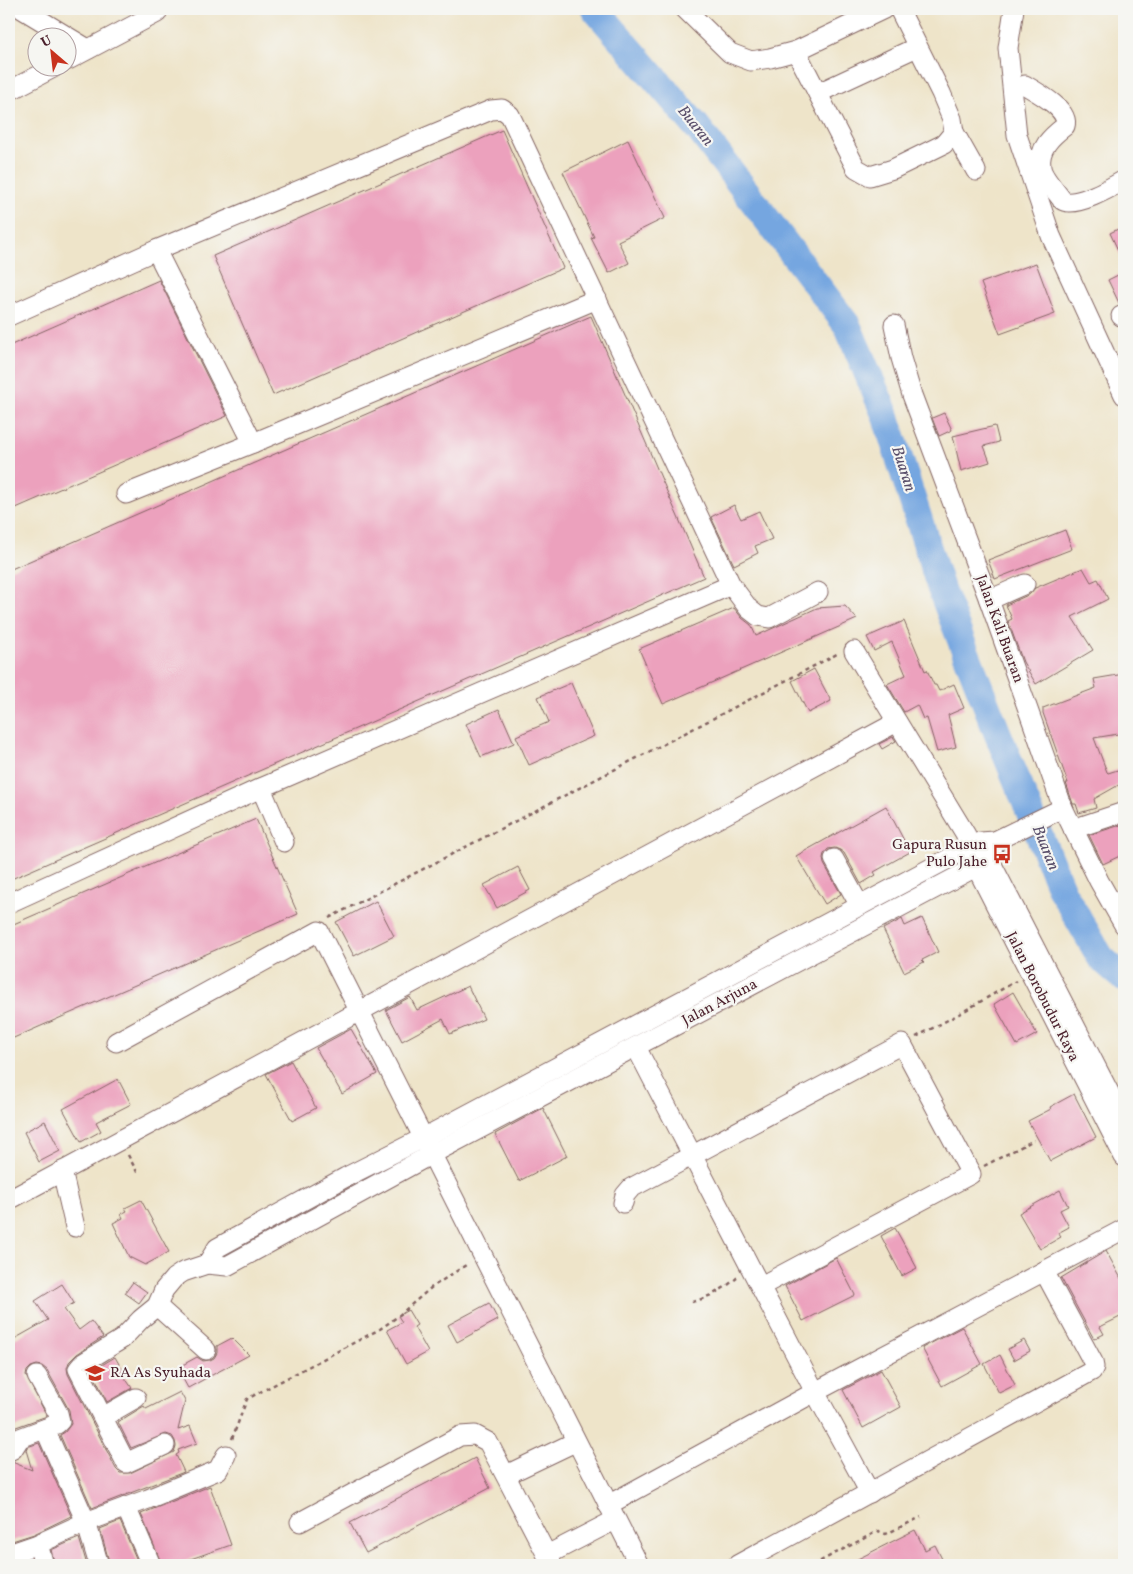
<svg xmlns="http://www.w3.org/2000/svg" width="1133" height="1574" font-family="Vollkorn,serif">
<rect width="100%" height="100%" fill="#f6f6f2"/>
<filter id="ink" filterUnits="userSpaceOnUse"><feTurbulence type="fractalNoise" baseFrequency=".02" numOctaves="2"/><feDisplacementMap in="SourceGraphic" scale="10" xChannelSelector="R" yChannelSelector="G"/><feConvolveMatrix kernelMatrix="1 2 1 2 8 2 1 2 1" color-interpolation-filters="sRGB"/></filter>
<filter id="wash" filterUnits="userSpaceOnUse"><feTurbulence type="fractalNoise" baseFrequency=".0096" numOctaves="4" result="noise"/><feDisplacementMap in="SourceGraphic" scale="20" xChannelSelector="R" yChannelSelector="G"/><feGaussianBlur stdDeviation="1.12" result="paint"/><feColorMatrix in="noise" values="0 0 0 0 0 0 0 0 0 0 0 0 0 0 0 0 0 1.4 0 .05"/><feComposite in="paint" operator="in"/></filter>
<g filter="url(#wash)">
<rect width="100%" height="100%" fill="#eee4c9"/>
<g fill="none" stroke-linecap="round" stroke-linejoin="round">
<!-- river -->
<polyline stroke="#75a6e0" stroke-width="28" points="595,9 697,127 847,325 885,414 941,589 997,732 1062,891 1101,958 1124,978"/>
</g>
<g id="blocks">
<!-- building -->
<g fill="#eca1bd">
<polygon points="502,130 563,268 273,395 213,256"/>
<polygon points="628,140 665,218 618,241 629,263 609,273 591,238 594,237 563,172"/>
<polygon points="1124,226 1124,263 1110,233"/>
<polygon points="1036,263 1055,314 1000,334 981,283"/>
<polygon points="1124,272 1124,304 1120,305 1108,280"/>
<polygon points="159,280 227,416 9,511 9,346"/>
<polygon points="591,316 704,577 9,880 9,570"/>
<polygon points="944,413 952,430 939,436 932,418"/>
<polygon points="995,426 999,442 984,446 990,462 961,471 953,436"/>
<polygon points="734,505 741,519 759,511 772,539 755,546 758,553 734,565 711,517"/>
<polygon points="1065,530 1072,549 995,579 988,560"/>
<polygon points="1083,568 1091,582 1098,579 1108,599 1072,617 1093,650 1036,684 1023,662 1008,621 1012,619 1006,605 1030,594 1035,588"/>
<polygon points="845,606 857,619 663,704 639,649 734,608 742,618 751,625 756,636 817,608"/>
<polygon points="904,621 925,671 927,670 934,685 936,685 939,691 954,684 964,708 948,715 956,747 937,752 927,718 923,719 917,705 904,712 887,684 906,675 892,642 874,651 867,637"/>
<polygon points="814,669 831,701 808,713 792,681"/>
<polygon points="1124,674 1124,733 1094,738 1107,772 1108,773 1124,768 1124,782 1094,799 1096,808 1079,813 1076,804 1073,804 1066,783 1068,783 1043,713 1043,708 1096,688 1094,679"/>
<polygon points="571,683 594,736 529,765 516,736 549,722 538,697"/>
<polygon points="499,709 514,743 481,757 466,724"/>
<polygon points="893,737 896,741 882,749 879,744"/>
<polygon points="886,806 910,852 874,872 876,875 861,884 844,853 840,850 835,848 828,849 824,854 823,858 824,864 841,894 825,904 796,856"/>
<polygon points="256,819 298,914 9,1040 9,926"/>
<polygon points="1124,824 1124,854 1103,864 1089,835"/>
<polygon points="518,867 530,890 497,908 484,885"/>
<polygon points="376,901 394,936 354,956 336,922"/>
<polygon points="922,918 938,952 922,960 924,962 904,972 883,929 902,919 905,926"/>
<polygon points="468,986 484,1019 450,1034 443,1019 402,1041 386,1010 410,997 417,1010"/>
<polygon points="1013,992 1037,1034 1017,1045 994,1004"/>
<polygon points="351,1029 377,1074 342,1094 316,1048"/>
<polygon points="291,1061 316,1108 292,1121 266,1074"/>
<polygon points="118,1079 131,1104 96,1122 101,1131 81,1142 63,1109"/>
<polygon points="1074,1094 1096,1137 1050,1161 1028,1121 1051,1109 1050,1107"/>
<polygon points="543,1108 567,1156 519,1181 495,1134"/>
<polygon points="45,1121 60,1151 39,1162 24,1132"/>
<polygon points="1060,1190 1068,1206 1060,1210 1069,1227 1058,1233 1061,1237 1040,1249 1019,1213"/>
<polygon points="141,1200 169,1252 145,1265 129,1257 113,1223 123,1218 121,1214 127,1211 125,1208"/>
<polygon points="895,1228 917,1268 902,1276 881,1236"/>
<polygon points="1106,1251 1124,1284 1124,1315 1100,1327 1104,1334 1094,1339 1061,1278"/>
<polygon points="836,1258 855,1295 803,1321 785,1286"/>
<polygon points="133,1282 147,1292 139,1303 125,1293"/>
<polygon points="62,1284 74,1303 64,1309 79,1330 91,1321 103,1337 77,1354 69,1362 67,1368 68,1374 116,1469 120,1473 130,1473 174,1452 176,1446 175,1441 172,1436 166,1434 131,1448 118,1422 144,1406 146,1409 180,1392 185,1401 178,1430 190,1426 197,1443 178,1450 179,1453 176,1455 184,1472 92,1508 60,1435 65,1432 71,1424 69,1410 47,1370 42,1366 37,1365 31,1367 27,1371 26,1376 47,1416 16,1427 9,1435 9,1342 48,1320 35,1301"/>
<polygon points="489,1303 498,1320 457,1342 448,1325"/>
<polygon points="408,1310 417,1325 414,1327 428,1352 406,1364 387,1330 402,1322 398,1316"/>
<polygon points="962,1327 982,1364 942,1386 922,1348"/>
<polygon points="232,1338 249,1355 188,1388 177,1368 197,1357 203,1361 210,1360 214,1358 217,1353 217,1346"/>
<polygon points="1024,1340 1030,1351 1014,1360 1008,1349"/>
<polygon points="1000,1355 1015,1385 999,1393 984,1364"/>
<polygon points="115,1357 123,1371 121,1372 132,1388 107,1402 92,1371"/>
<polygon points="881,1370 901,1407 863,1428 843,1390"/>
<polygon points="39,1443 71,1516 34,1534 9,1542 9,1462 12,1462 32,1470 26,1450 27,1447"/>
<polygon points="475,1458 490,1488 366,1553 350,1523"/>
<polygon points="210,1486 231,1545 182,1562 184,1565 162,1565 141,1514"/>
<polygon points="120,1521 139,1565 110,1565 100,1529"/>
<polygon points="915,1530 925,1550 935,1545 943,1561 934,1565 846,1565"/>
<polygon points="79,1538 87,1565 55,1565 51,1550"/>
<polygon points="30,1558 32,1565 9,1565 13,1565"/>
</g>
</g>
</g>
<g filter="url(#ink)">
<use href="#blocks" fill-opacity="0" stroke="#836462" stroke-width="1"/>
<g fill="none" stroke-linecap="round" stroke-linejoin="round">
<defs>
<g id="minor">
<polyline points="22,9 88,49"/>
<polyline points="685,9 730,53 751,61 770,58 796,51 884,9"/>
<polyline points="1014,9 1008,48 1017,135 1051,236 1124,395"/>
<polyline points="796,51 856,168 870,176 893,169 944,144 954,132 952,119 941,93 899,9"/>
<polyline points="68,60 157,13"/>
<path d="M 1025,85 C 1037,92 1070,110 1065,126 C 1052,136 1038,148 1041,167 C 1042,177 1057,192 1062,200 C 1074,209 1112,187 1124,180"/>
<polyline points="9,91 53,68"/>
<polyline points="818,93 917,47"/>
<polyline points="954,132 976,171"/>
<polyline points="156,250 253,443"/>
<polyline points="9,316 156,250 491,110 502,109 510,115 731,585 261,788 9,903"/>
<polyline points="1121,316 1124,315"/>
<polyline points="894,325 901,358 912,395 989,600 1063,808 1099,881 1124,925"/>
<polyline points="126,494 253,443 597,299"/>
<polyline points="731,585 749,609 758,616 769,618 818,592"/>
<polyline points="989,600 1025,584"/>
<polyline points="854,651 966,835 967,849 1124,1157"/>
<polyline points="261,788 284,842"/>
<polyline points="1073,829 1124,812"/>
<polyline points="984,849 1124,1121"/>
<polyline points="834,859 860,906"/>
<polyline points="116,1042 319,931 639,1565"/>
<polyline points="636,1047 815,1392 870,1493"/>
<polyline points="62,1171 75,1227"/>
<polyline points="9,1200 897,722"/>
<polyline points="623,1203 625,1195 631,1188 902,1044 971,1174 761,1286"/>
<polyline points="207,1264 217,1248 346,1177 423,1138 980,842 995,841 1063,808"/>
<polyline points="157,1306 206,1350"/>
<polyline points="103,1417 136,1398"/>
<polyline points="45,1429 86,1522 99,1565"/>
<polyline points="165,1445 126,1463 78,1369 83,1363 122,1339 141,1319 157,1306 164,1290 174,1278 183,1272 207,1264 227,1266 432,1154 989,860 995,841"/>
<polyline points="9,1451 13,1449 20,1438 57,1424 60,1421 58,1413 37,1376"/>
<polyline points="506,1475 575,1442"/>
<polyline points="608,1505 815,1392 1124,1229"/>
<polyline points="126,1507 151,1565"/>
<polyline points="300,1522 460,1436 475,1435 488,1442 552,1565"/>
<polyline points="38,1544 44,1565"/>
<polyline points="9,1554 38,1544 86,1522 148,1499 218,1470 226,1455"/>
<polyline points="547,1555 615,1520"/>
<polyline points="737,1565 1092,1371 1094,1367 1093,1362 1044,1271"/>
</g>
</defs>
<!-- minor casing -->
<use href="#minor" stroke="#836462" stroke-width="21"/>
<!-- path -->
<g stroke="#836462" stroke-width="2.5" stroke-dasharray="4 4" stroke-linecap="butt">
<polyline points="329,918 837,654"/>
<polyline points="916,1037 959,1014 1016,981"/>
<polyline points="128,1155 137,1172"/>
<polyline points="984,1166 1034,1140"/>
<path d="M 692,1302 C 710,1297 724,1289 738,1277"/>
<polyline points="232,1439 247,1399 380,1329 397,1317 432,1287 469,1263"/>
<polyline points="813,1565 878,1531 886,1534 921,1517"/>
</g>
<!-- minor -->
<use href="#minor" stroke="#fff" stroke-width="19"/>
</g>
</g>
<!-- icons -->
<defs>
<symbol id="bus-bare" viewBox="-9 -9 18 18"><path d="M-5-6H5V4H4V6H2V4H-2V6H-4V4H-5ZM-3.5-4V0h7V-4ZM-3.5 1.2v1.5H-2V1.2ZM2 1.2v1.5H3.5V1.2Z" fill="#c8321e" stroke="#f6f6f2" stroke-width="2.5" paint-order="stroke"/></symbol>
<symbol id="school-bare" viewBox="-9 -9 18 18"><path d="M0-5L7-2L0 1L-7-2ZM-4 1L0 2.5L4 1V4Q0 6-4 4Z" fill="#c8321e" stroke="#f6f6f2" stroke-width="2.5" paint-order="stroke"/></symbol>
</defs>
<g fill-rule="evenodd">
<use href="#bus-bare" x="988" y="840" width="28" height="28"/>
<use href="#school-bare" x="81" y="1359" width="28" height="28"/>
</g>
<g text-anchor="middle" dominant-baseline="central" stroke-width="4.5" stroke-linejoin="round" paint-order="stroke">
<!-- street labels -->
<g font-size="15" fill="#4a1f2b" stroke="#f6f6f2">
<text transform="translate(999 629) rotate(70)">Jalan Kali Buaran</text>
<text transform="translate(1042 997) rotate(63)">Jalan Borobudur Raya</text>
<text transform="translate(720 1003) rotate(-28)">Jalan Arjuna</text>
</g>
<!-- poi labels -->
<g font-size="15" fill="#4a1f2b" stroke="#f6f6f2" text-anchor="end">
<text x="987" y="845">Gapura Rusun<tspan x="987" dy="17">Pulo Jahe</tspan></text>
<text x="110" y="1373" text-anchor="start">RA As Syuhada</text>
</g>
<!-- water labels -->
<g font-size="16" font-style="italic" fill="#594e6a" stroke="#f6f6f2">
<text transform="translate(695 126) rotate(51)">Buaran</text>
<text transform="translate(903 469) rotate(72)">Buaran</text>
<text transform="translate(1045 848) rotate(68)">Buaran</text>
</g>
</g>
<!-- margin -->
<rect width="1133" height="1574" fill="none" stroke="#f6f6f2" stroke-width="30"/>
<!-- north arrow -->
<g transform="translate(52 52) rotate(332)"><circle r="24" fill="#f6f6f2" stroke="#b1a0a2"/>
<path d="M0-4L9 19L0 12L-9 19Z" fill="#c8321e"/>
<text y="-8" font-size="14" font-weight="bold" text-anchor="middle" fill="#4a1f2b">U</text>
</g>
</svg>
